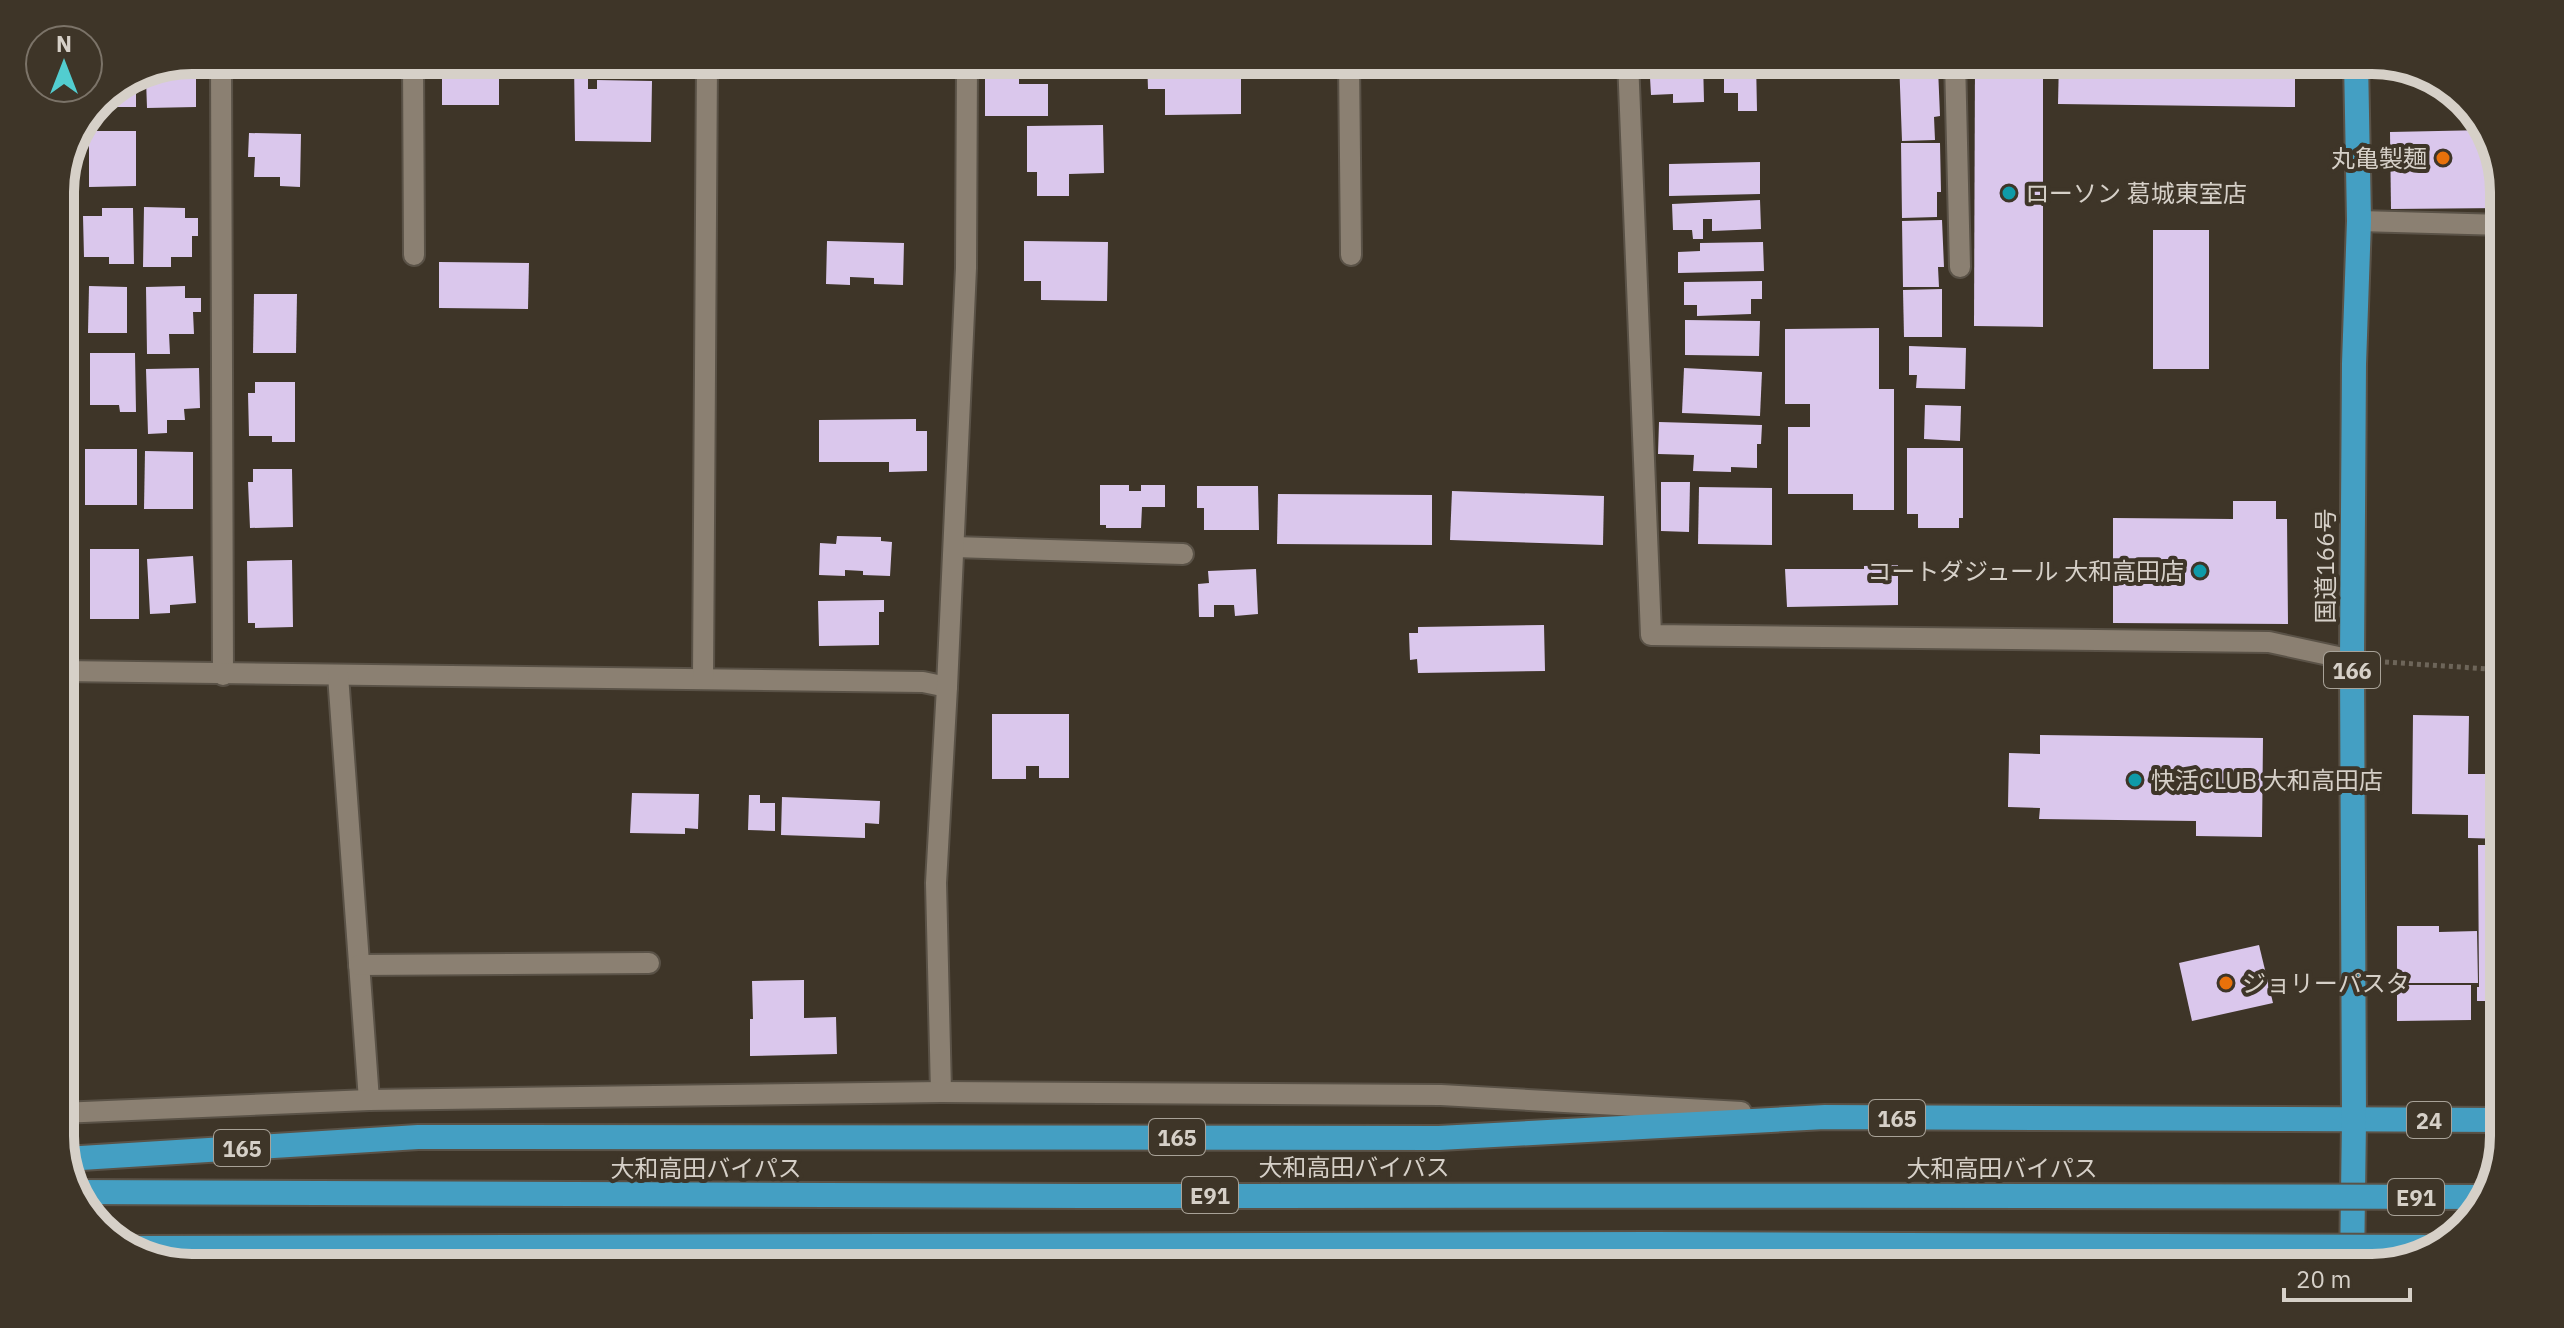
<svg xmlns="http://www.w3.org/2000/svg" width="2564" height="1328" font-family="'IBM Plex Sans','Noto Sans JP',sans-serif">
<rect width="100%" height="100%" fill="#3e3528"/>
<!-- building -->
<g fill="#dac7ec">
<rect x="442" y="60" width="57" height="45"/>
<polygon points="574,60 588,60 588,89 597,89 597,80 652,81 651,142 575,141"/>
<polygon points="1147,60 1241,60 1241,114 1165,115 1165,89 1148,89"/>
<polygon points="1649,60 1703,60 1704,102 1673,103 1673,94 1651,95"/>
<polygon points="1711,60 1756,60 1757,111 1738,111 1738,93 1724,93 1724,79 1711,79"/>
<polygon points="1899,60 1935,60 1935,68 1938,68 1940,116 1934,117 1935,140 1902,141"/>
<polygon points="1975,60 2043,60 2043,327 1974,326"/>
<polygon points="2059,60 2295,60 2295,107 2058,104"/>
<polygon points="188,61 189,74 196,74 196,107 147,108 146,79"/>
<polygon points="985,65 1019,65 1019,84 1048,84 1048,116 985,116"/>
<polygon points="136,83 136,107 95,107 99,98"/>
<polygon points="1103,125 1104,173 1069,174 1069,196 1037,196 1037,172 1027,172 1027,126"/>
<polygon points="2486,130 2504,184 2504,208 2391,209 2390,132"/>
<polygon points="89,131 136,131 136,186 89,187"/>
<polygon points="249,133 301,134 300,187 280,186 280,177 254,177 255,157 248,157"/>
<polygon points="1901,143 1940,143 1941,192 1937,192 1937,217 1902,218"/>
<polygon points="1760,162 1760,194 1669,196 1669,164"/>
<polygon points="1760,200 1761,229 1712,231 1712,219 1703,219 1703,239 1693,239 1692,230 1673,230 1672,204"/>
<polygon points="144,207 185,208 185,218 198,218 198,236 192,236 192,257 171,257 171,267 143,267"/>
<polygon points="102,208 133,208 134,264 109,264 109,257 84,257 83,216 102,216"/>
<polygon points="1942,220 1944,267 1938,267 1939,287 1903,287 1902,221"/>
<rect x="2153" y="230" width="56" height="139"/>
<polygon points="827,241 904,243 903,285 874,284 874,278 850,277 850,285 826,284"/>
<polygon points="1024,241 1108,242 1107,301 1041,300 1041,281 1024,281"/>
<polygon points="1763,242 1764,271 1678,273 1678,252 1700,251 1700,243"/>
<polygon points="439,262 529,263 528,309 439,308"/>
<polygon points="1762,281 1762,299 1751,299 1751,314 1697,316 1697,305 1684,305 1684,282"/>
<polygon points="89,286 127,287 127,333 88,333"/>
<polygon points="185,286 185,298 201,298 201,312 193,312 194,334 169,334 170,354 147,354 146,287"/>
<polygon points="1942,289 1942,337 1904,337 1903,290"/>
<polygon points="254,294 297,294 296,353 253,353"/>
<polygon points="1685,320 1760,321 1759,356 1685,355"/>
<polygon points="1879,328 1879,389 1894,389 1894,510 1853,510 1853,494 1788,494 1788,427 1810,427 1810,404 1785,404 1785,329"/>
<polygon points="1909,346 1966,348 1965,389 1916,388 1917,375 1909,375"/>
<polygon points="90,353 135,353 136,412 120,412 119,405 90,405"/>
<polygon points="199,368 200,408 184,409 185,420 167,420 167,433 148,434 146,369"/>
<polygon points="1684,368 1762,372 1760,416 1682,413"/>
<polygon points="255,382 295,382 295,442 272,442 272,436 249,436 248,393 255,393"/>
<polygon points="1925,405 1961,406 1960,441 1924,439"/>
<polygon points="2501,406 2504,406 2504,597 2494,597"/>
<polygon points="916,419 916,431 927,431 927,471 889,472 889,462 819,462 819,420"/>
<polygon points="1659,422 1762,425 1761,444 1757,444 1757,468 1731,467 1731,472 1693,471 1694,455 1658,454"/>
<polygon points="1907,448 1963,448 1963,518 1959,518 1959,528 1918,528 1918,514 1907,514"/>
<rect x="85" y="449" width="52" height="56"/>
<polygon points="145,451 193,452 193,509 144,509"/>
<polygon points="253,469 292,469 293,527 250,528 248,482 253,482"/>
<polygon points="1661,482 1690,482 1689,532 1661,531"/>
<polygon points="1100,485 1129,485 1129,491 1141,491 1141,485 1165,485 1165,507 1142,507 1141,528 1106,528 1106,525 1100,525"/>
<polygon points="1197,486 1258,486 1259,530 1204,530 1204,508 1197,508"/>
<polygon points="1699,487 1772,488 1772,545 1698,544"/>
<polygon points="1452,491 1604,496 1603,545 1450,540"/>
<polygon points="1278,494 1432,495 1432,545 1277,544"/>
<polygon points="2233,501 2276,501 2276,519 2287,519 2288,624 2113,623 2113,518 2233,519"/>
<polygon points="837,536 881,537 881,541 892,542 890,576 863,575 863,571 845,570 845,576 819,575 820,543 836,544"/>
<rect x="90" y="549" width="49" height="70"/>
<polygon points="193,556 196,603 170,605 170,613 150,614 147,559"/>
<polygon points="292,560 293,627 255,628 255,623 248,623 247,561"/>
<polygon points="1898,565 1898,605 1787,607 1785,569 1864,569 1864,566"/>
<polygon points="1256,569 1258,614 1235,616 1234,605 1214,605 1214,617 1199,617 1198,584 1209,583 1208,571"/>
<polygon points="884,600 884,612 879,612 879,645 819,646 818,601"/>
<polygon points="1544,625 1545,671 1418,673 1417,659 1410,660 1409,633 1418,633 1418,627"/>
<polygon points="992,714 1069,714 1069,778 1039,778 1039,766 1026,766 1026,779 992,779"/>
<polygon points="2413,715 2469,716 2468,774 2504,774 2504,839 2468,838 2468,815 2412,814"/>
<polygon points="2040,735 2263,738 2262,837 2196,836 2196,821 2039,819 2040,808 2008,807 2009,753 2040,754"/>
<polygon points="632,793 699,794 698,829 685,828 685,834 630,833"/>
<polygon points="749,795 760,795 760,803 775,803 775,831 748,830"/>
<polygon points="782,797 880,801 879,824 865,823 865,838 781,835"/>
<polygon points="2478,845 2504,845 2504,984 2496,984 2497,1001 2477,1001 2477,987 2479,987"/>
<polygon points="2397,926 2439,926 2439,932 2477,931 2478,983 2397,983"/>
<polygon points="2259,945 2273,1003 2192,1021 2179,963"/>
<polygon points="804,980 804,1018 836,1017 837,1054 750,1056 750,1019 753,1019 752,981"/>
<polygon points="2397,985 2471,985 2471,1020 2397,1021"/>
</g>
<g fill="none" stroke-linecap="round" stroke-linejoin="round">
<defs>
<g id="minor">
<polyline points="221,60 223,675"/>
<polyline points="413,60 414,255"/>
<polyline points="1349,60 1351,255"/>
<polyline points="1628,60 1651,635 2269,642 2352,660"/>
<polyline points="1955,60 1960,267"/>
<polyline points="2359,221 2504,225"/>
<polyline points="60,356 66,671"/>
<polyline points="954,547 1183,554"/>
<polyline points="60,671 923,682 947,687"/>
<polyline points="338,675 369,1100"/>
<polyline points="703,679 707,60"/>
<polyline points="359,965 649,963"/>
<polyline points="941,1092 936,883 947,687 966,268 967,60"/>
<polyline points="60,1113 369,1100 941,1092 1441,1095 1741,1112"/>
</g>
<g id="highway">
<polyline points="65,1159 418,1137 1439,1138 1825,1117 2504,1120"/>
<polyline points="2352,1268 2354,1120 2352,660 2354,364 2359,221 2356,60"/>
</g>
</defs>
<!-- minor casing -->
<use href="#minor" stroke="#5a5247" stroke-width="24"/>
<!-- highway casing -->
<use href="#highway" stroke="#5a5247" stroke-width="28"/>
<!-- path -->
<polyline stroke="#6d6559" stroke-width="5" stroke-dasharray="4 4" stroke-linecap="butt" points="2385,662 2504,670"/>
<!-- minor -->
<use href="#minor" stroke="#8b8072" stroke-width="20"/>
<!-- highway -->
<use href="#highway" stroke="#449fc3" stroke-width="24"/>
<defs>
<g id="highway-bridge">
<path d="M 76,1192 C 880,1200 1684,1193 2488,1197"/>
<polyline points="127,1248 1654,1244 2442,1247"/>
</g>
</defs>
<!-- highway-bridge casing -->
<use href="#highway-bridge" stroke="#5a5247" stroke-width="28" stroke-linecap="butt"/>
<!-- highway-bridge -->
<use href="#highway-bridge" stroke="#449fc3" stroke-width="24"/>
</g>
<!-- markers -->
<g fill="#e8710a" stroke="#3e3528" stroke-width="3">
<circle cx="2443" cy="158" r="8"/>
<circle cx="2226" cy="983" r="8"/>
</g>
<g fill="#0f9aa8" stroke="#3e3528" stroke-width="3">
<circle cx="2009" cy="193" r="8"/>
<circle cx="2200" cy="571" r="8"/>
<circle cx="2135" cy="780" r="8"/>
</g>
<g text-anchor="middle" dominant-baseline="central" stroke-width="8" stroke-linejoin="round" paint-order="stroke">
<!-- shield labels -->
<g fill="#3e3528" stroke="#a8a298" stroke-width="2">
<rect x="2324" y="652" width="56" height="36" rx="6"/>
<rect x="1869" y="1100" width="56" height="36" rx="6"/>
<rect x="2407" y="1102" width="44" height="36" rx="6"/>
<rect x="1149" y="1119" width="56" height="36" rx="6"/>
<rect x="214" y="1130" width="56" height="36" rx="6"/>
<rect x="1182" y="1177" width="56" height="36" rx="6"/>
<rect x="2388" y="1179" width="56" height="36" rx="6"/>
</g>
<g font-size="22" font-weight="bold" fill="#d6d0c8">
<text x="2352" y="670">166</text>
<text x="1897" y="1118">165</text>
<text x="2429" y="1120">24</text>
<text x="1177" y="1137">165</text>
<text x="242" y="1148">165</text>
<text x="1210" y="1195">E91</text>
<text x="2416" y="1197">E91</text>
</g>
<!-- poi labels -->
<g font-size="24" fill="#d6d0c8" stroke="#3e3528" text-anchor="start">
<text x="2427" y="158" text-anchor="end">丸亀製麺</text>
<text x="2025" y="193">ローソン 葛城東室店</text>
<text x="2184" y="571" text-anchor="end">コートダジュール 大和高田店</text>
<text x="2151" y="780">快活CLUB 大和高田店</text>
<text x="2242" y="983">ジョリーパスタ</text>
</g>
<!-- street labels -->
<g font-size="24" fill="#d6d0c8" stroke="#3e3528">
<text transform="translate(2325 566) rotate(-90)">国道166号</text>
<text x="1354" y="1167">大和高田バイパス</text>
<text x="706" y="1168">大和高田バイパス</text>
<text x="2002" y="1168">大和高田バイパス</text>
</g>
</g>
<!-- crop -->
<path d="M0 0H2564V1328H0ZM192 74H2372A118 118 0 0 1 2490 192V1136A118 118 0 0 1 2372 1254H192A118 118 0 0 1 74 1136V192A118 118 0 0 1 192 74Z" fill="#3e3528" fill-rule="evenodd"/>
<path fill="none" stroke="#d6d0c8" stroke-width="10" d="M192 74H2372A118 118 0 0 1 2490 192V1136A118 118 0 0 1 2372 1254H192A118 118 0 0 1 74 1136V192A118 118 0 0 1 192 74Z"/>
<!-- north arrow -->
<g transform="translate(64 64)"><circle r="38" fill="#3e3528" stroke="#7b7368" stroke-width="2"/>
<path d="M0-6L14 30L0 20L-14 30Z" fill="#52cdd0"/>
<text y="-12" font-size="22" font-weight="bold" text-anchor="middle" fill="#d6d0c8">N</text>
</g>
<!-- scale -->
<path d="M2284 1288v12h126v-12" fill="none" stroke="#d6d0c8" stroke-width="4"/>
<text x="2296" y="1288" font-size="24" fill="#d6d0c8" stroke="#3e3528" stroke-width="6" paint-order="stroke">20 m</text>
</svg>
